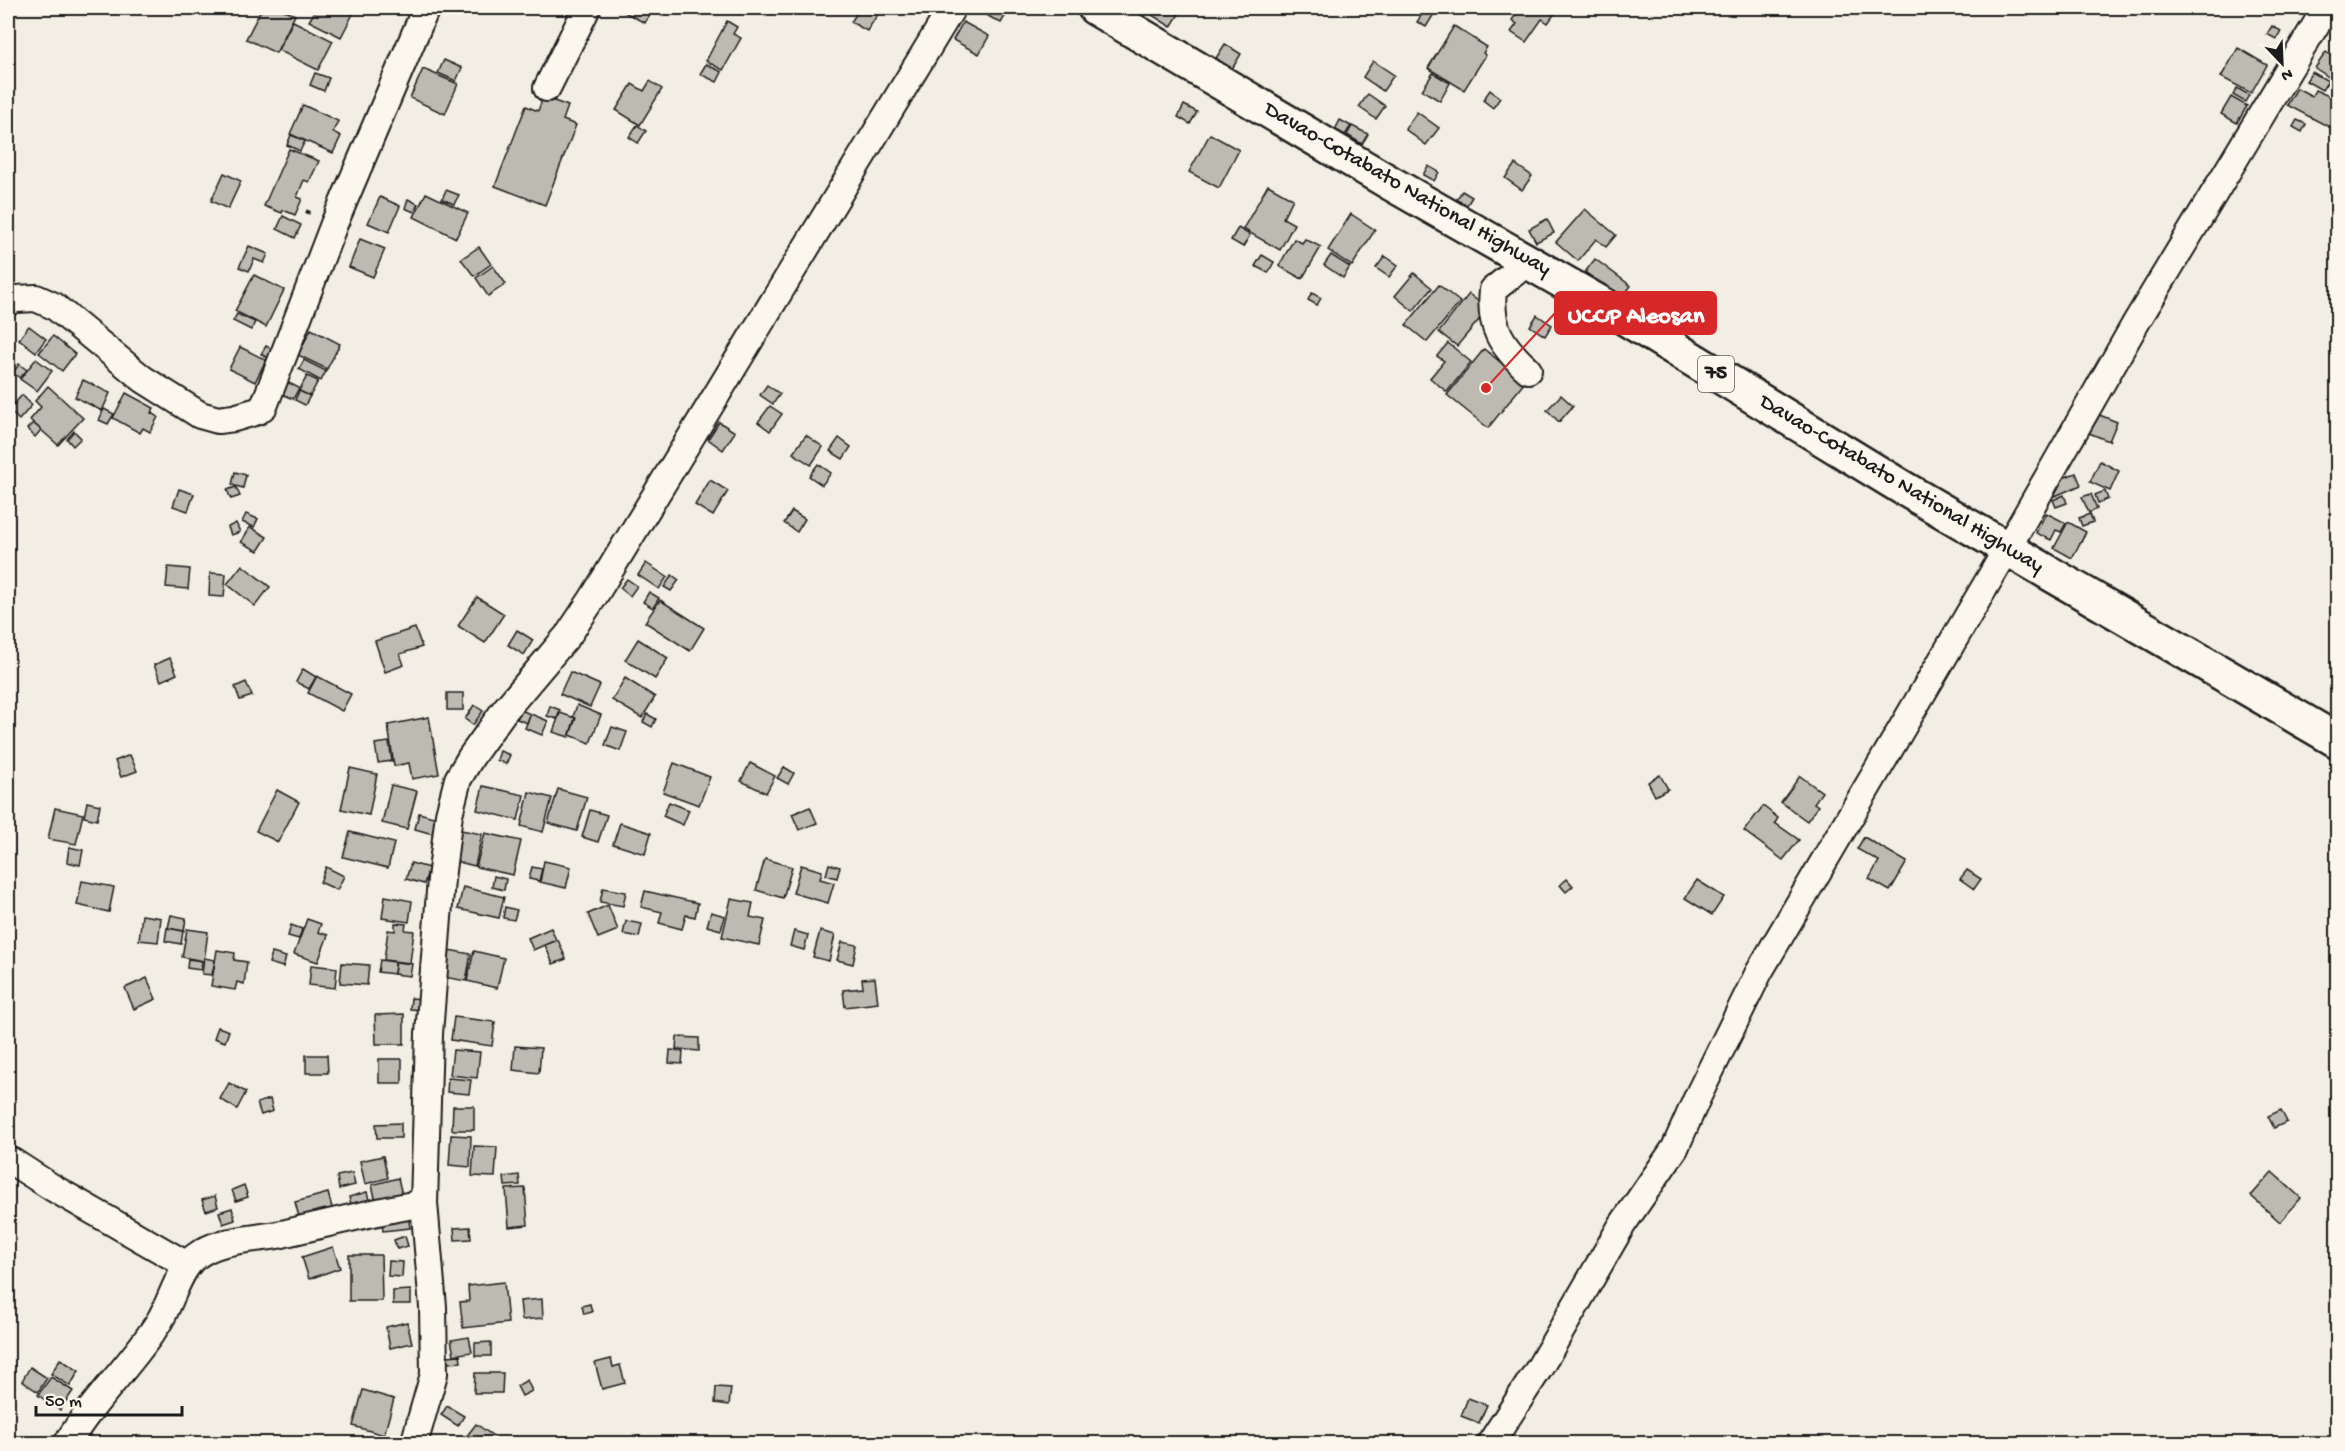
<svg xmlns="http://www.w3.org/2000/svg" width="2345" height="1451" font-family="'Gochi Hand',sans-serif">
<rect width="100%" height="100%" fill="#f2eee4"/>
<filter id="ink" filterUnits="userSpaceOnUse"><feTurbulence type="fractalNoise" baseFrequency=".0167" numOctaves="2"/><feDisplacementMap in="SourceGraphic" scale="12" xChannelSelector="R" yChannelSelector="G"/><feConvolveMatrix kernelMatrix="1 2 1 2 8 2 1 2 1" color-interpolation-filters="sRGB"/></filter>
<g filter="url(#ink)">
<!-- building -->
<g fill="#bdbab1" stroke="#1c1c1c" stroke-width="1.5">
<polygon points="226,8 242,8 239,14"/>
<polygon points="262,8 280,8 295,15 276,53 246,39"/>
<polygon points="317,8 356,8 341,37 309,21"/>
<polygon points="626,8 653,8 645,23 624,12"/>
<polygon points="860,8 868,8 878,14 867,31 851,22"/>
<polygon points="973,8 1010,8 1001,23"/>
<polygon points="1152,8 1168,8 1179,14 1171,27 1149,13"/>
<polygon points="1426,8 1434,14 1426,27 1417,22"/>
<polygon points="1520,8 1556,8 1558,9 1548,23 1542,19 1526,42 1511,32 1517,24 1512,20"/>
<polygon points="293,21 333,41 318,70 278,50"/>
<polygon points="727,21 737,27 733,34 741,38 723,70 706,61"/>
<polygon points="963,22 989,36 979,54 953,40"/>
<polygon points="1454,26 1487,47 1483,53 1486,55 1464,90 1428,68"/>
<polygon points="2272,26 2281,31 2276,39 2267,34"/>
<polygon points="1225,44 1241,54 1232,69 1216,58"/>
<polygon points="2238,48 2267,65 2251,93 2221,77"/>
<polygon points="2326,52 2338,60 2336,82 2315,68"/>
<polygon points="444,60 462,68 456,81 438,73"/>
<polygon points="1373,61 1394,75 1383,91 1363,77"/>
<polygon points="706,64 722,72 717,82 700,74"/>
<polygon points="423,69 458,84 445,114 410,98"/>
<polygon points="2312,72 2328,81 2322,90 2306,81"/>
<polygon points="315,73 329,78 324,91 310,85"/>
<polygon points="1433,73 1450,83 1440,101 1422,90"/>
<polygon points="650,81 662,89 640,125 616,110 632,84 644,91"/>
<polygon points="2237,88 2249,95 2245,102 2233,95"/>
<polygon points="2297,88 2312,96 2315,90 2338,100 2338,117 2331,128 2287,105"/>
<polygon points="1490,90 1500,98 1493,108 1483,100"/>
<polygon points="1368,94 1385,106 1376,119 1359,107"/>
<polygon points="543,97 568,106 563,120 576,125 545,205 495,186 526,106 538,111"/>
<polygon points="2231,97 2247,106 2237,123 2221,114"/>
<polygon points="303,105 338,121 333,132 341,136 333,153 290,134"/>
<polygon points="1184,105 1197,112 1190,124 1178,117"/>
<polygon points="1417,112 1439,128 1426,145 1405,129"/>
<polygon points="1340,120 1351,126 1345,135 1335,130"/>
<polygon points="2297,120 2306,124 2302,132 2293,127"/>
<polygon points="637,125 646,131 638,143 629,137"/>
<polygon points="1352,126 1368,134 1362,144 1347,135"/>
<polygon points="1210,134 1239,150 1219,188 1189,172"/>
<polygon points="291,135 305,141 300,151 287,145"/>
<polygon points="289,149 319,161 309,182 304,180 297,197 302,199 295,215 283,210 282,213 264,206"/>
<polygon points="1515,164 1532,176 1522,190 1505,178"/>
<polygon points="1428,166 1439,172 1434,181 1423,175"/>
<polygon points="224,173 241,181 228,209 211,201"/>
<polygon points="1268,185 1293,199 1283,218 1294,224 1280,250 1243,229"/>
<polygon points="446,190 459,195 454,204 442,199"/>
<polygon points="1462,191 1472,197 1467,205 1456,200"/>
<polygon points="426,193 468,213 456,238 414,217"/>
<polygon points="380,197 400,206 389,232 368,223"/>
<polygon points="408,199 418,204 414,212 405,208"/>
<polygon points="1585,209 1616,235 1606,247 1596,239 1578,261 1556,242"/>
<polygon points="1351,214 1375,230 1352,266 1328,250"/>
<polygon points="283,216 301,225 295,238 277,229"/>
<polygon points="1547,219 1554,233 1536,242 1529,229"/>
<polygon points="1238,228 1250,235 1243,247 1231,240"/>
<polygon points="360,239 385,249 373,277 349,267"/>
<polygon points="1294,239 1302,243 1305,239 1321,247 1302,279 1279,266"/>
<polygon points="249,246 268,254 264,263 254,259 249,271 239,267"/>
<polygon points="479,247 491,264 474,276 461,259"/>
<polygon points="1262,255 1274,262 1268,273 1255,266"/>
<polygon points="1331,255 1350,267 1343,278 1324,265"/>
<polygon points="1385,256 1398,265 1389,277 1376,268"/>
<polygon points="1595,259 1631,286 1621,299 1585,272"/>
<polygon points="493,266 506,284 488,296 476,278"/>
<polygon points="1414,273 1432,288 1413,311 1395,296"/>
<polygon points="254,275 284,290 266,327 235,311"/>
<polygon points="1439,285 1460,302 1427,342 1406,325"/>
<polygon points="1312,293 1321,298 1317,305 1308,300"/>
<polygon points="1469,294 1488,309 1457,346 1439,332"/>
<polygon points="237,314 255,322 251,330 233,321"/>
<polygon points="1537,315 1552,325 1545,336 1530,326"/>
<polygon points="29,326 46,339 36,352 19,339"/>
<polygon points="311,329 340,344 327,369 298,355"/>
<polygon points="53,336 75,354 62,371 39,353"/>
<polygon points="1448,343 1471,362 1447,392 1430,378 1444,361 1437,356"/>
<polygon points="266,346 276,351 271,360 261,354"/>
<polygon points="240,347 266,360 255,382 229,369"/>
<polygon points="1484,349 1509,369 1514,363 1525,382 1488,428 1447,395"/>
<polygon points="36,359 52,371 37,391 20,379"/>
<polygon points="304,360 326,371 321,381 299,369"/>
<polygon points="19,364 27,370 20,378 13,373"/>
<polygon points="307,376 318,381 310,396 299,391"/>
<polygon points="83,380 110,393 102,411 75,397"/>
<polygon points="285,381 299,388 293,399 279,393"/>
<polygon points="767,385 780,394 773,404 760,395"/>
<polygon points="48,386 83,418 58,445 30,420 41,407 35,401"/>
<polygon points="299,391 310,396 305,405 295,400"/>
<polygon points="126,393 154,408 151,413 158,417 150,432 143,428 140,433 113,418"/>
<polygon points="22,395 32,405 19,420 9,410"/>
<polygon points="1561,395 1573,406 1559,422 1547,410"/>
<polygon points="770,406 782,414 770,431 758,422"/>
<polygon points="104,409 114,414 108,424 99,420"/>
<polygon points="2097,414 2117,422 2109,441 2089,433"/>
<polygon points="719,422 735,432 723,450 708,439"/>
<polygon points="33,423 41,430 35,437 27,429"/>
<polygon points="74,431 81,438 73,446 67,439"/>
<polygon points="806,435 823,447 811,465 793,453"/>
<polygon points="839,438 851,447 843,459 830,451"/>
<polygon points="2100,461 2119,471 2110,491 2090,482"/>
<polygon points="818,464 831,473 822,485 809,476"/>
<polygon points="235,472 246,475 243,488 232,485"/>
<polygon points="2076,473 2081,485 2055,496 2049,483"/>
<polygon points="710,480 728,491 713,516 695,505"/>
<polygon points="236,487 240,496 231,499 227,490"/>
<polygon points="179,489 194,494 188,511 173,506"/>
<polygon points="2105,491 2108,499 2098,503 2095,495"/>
<polygon points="2091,494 2097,509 2089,513 2082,497"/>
<polygon points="2064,495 2067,503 2056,507 2053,500"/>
<polygon points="792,511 805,519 797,532 784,523"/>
<polygon points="2046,513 2066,523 2061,532 2056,530 2051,540 2036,533"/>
<polygon points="246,514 258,519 254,527 242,522"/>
<polygon points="2090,514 2093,522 2082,526 2079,518"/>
<polygon points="2068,522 2086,532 2072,558 2054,548"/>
<polygon points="236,523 240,532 231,535 228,527"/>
<polygon points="250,527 267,537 258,551 241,542"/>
<polygon points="646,563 667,577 659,589 638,575"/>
<polygon points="242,565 270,587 255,606 227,584"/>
<polygon points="168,567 190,569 188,589 166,587"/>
<polygon points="210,573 226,574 224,597 209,596"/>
<polygon points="672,575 679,580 671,591 664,587"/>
<polygon points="627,579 637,586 630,596 620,588"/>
<polygon points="649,592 659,598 653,608 643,602"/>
<polygon points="477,597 504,614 485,643 458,626"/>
<polygon points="660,600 704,628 690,651 645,622"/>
<polygon points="415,628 422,647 400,654 404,665 385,672 375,641"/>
<polygon points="517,630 533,640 524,655 508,645"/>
<polygon points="638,639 668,658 655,679 625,660"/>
<polygon points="170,658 177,674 161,681 154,665"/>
<polygon points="303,669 316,677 309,689 296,682"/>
<polygon points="570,672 600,685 590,707 560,694"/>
<polygon points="317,676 351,694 342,711 308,693"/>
<polygon points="625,678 655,697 642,718 612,700"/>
<polygon points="246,682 252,696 240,700 235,687"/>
<rect x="447" y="693" width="16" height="17"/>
<polygon points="474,705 483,711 473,725 465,719"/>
<polygon points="577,705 601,715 590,743 570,735 576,718 573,717"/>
<polygon points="550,706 560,710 557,719 547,716"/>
<polygon points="521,710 530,714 527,723 517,719"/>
<polygon points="560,713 575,718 569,737 553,732"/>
<polygon points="531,714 548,721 542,735 525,728"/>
<polygon points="647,714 656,719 652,727 643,722"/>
<polygon points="429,717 439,774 412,779 409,763 394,766 388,725"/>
<polygon points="612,727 627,732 620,751 605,745"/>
<polygon points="389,742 392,761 378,763 375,744"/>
<polygon points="500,751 510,755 506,764 497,760"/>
<polygon points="130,755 137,771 121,777 115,761"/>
<polygon points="674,763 710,777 699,805 663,792"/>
<polygon points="750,763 775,776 766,793 741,781"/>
<polygon points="784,767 794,773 788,784 777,778"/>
<polygon points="350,768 377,774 369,815 341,809"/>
<polygon points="1660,775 1668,789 1655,796 1648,782"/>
<polygon points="1800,776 1822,792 1814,803 1818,806 1807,821 1781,802"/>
<polygon points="391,785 417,791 407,829 382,823"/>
<polygon points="483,786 524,795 518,820 477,810"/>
<polygon points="558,789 587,797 577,831 548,823"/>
<polygon points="277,790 299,802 278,842 256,831"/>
<polygon points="529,792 552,798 543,832 521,826"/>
<polygon points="87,802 100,805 97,820 84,817"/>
<polygon points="669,802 689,810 683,825 663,816"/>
<polygon points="1763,806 1778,818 1775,823 1799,840 1783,860 1744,831"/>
<polygon points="810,807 817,823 799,830 792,814"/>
<polygon points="55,808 83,814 76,844 48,839"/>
<polygon points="590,810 607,815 598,842 582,837"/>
<polygon points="419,813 437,818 433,834 415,829"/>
<polygon points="620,823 651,833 645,854 613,844"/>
<polygon points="461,830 482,834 475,866 454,861"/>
<polygon points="350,832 394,843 388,868 343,857"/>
<polygon points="485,833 521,841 513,875 476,867"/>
<polygon points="1864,837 1907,862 1890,891 1869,879 1879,861 1857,849"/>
<polygon points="69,847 83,850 80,865 67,862"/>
<polygon points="765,859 792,867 783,898 756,890"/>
<polygon points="544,861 571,867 566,888 540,882"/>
<polygon points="411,863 429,868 424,884 406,879"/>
<polygon points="829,864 840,867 837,878 826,875"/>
<polygon points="801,865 822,871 820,879 834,883 828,903 793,893"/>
<polygon points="326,867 344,876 337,890 320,882"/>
<polygon points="532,867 542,869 539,881 529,879"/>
<polygon points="1967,870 1981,879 1974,889 1960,879"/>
<polygon points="494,876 506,879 504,890 492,887"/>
<polygon points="1567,879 1573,886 1566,892 1560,885"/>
<polygon points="1697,880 1724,897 1712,915 1685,898"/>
<polygon points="82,881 114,887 109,912 77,905"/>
<polygon points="463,887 504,897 499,918 458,909"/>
<polygon points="603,888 626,892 623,906 600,902"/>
<polygon points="645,891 698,903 695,917 686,915 682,929 659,923 662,912 641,907"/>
<polygon points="385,896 412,901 409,922 382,918"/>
<polygon points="731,899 753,903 750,917 765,920 759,945 722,937"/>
<polygon points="608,905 618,930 598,938 588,914"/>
<polygon points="505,907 517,910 514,920 503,918"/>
<polygon points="711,912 725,916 721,930 707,926"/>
<polygon points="142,915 161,918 158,942 139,940"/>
<polygon points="171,915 186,918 184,931 168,928"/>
<polygon points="307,919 321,924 318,932 328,935 318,962 294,954"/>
<polygon points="626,921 642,924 639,937 623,934"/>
<polygon points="395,923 406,924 405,930 414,931 410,963 384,960 388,930 395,931"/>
<polygon points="291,925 302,929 299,939 288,936"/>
<polygon points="167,928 183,931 181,944 165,941"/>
<polygon points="551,928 556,940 533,950 528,938"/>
<polygon points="187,929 208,932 204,961 182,957"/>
<polygon points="794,931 808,935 804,950 790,946"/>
<polygon points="820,931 835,935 829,961 813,957"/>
<polygon points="558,940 566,959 553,964 545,945"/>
<polygon points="842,942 857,945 853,964 837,960"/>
<polygon points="443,949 471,954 466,981 438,976"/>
<polygon points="217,950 235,953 234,960 247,962 244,984 237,982 235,990 211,986"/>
<polygon points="474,951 504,958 497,988 467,981"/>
<polygon points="272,953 286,957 283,967 269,963"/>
<polygon points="204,958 215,960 212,975 202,974"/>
<polygon points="188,959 202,961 201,970 187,968"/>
<polygon points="380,960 395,962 394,974 378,972"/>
<polygon points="396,962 412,964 410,976 394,974"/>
<polygon points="342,963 369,965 367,985 340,983"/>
<polygon points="311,965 337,968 335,988 309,985"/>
<polygon points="147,978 156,999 134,1009 125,988"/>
<polygon points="875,978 878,1003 845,1007 843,990 863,988 862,979"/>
<polygon points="411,998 424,999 423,1010 410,1009"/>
<polygon points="404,1014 404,1044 376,1044 375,1015"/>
<polygon points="454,1017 495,1022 492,1046 451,1040"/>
<polygon points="218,1027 229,1031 225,1042 214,1038"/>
<polygon points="677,1037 699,1038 699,1051 676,1049"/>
<polygon points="515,1046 541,1048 539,1073 513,1070"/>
<polygon points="453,1050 480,1052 477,1078 450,1075"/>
<polygon points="670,1050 683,1051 682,1064 669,1063"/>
<polygon points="306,1055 327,1055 328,1073 306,1073"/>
<rect x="379" y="1059" width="23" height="24"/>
<polygon points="448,1078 471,1080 469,1094 447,1092"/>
<polygon points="229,1083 246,1092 237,1109 220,1099"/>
<polygon points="270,1099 273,1111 261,1115 257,1103"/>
<polygon points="453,1106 474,1106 474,1130 452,1130"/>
<polygon points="2281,1110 2287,1122 2274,1128 2268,1116"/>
<polygon points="401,1123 401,1138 377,1138 376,1124"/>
<polygon points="451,1135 471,1136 470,1167 449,1165"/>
<polygon points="474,1146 497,1147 495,1177 472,1176"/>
<polygon points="383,1156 388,1178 365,1184 360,1161"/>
<polygon points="2272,1172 2301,1198 2280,1222 2251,1196"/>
<polygon points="352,1173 355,1185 339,1189 337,1176"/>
<polygon points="519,1175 520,1185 505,1186 504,1177"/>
<polygon points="398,1178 403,1199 377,1206 372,1185"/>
<polygon points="244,1185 248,1197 236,1201 232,1190"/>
<polygon points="525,1188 528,1225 509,1227 506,1189"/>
<polygon points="367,1192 370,1203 352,1208 349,1197"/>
<polygon points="328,1193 334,1215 301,1224 295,1202"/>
<polygon points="215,1196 218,1207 206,1211 202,1200"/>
<polygon points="232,1208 235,1220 223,1224 219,1212"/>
<polygon points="408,1215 410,1228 383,1231 381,1217"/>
<polygon points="470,1227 471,1239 455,1240 454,1228"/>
<polygon points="405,1236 408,1246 397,1249 394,1240"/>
<polygon points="333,1247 340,1268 309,1279 302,1257"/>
<polygon points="349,1255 381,1255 382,1301 349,1301"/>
<polygon points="389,1261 403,1262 402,1277 388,1276"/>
<polygon points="504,1282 508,1323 463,1328 460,1302 469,1301 468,1286"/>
<polygon points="411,1290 411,1304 393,1304 393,1291"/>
<polygon points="542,1299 543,1318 522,1320 520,1301"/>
<polygon points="590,1304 592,1312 584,1314 582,1306"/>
<polygon points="407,1322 412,1343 390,1348 386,1327"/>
<polygon points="469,1337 472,1352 454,1355 451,1340"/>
<polygon points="491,1342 491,1356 475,1356 475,1343"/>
<polygon points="460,1355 461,1362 448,1363 447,1356"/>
<polygon points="60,1359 79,1371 70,1386 51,1374"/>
<polygon points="611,1359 613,1367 620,1365 625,1383 602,1389 595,1363"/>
<polygon points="30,1367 47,1378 38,1392 22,1381"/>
<polygon points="475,1373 503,1373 502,1393 474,1393"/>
<polygon points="51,1377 73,1391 60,1410 38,1395"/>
<polygon points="527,1380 532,1391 522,1396 517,1386"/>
<polygon points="716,1387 731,1388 729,1405 715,1403"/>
<polygon points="363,1390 394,1399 384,1435 353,1426"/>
<polygon points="1468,1398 1487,1405 1479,1423 1461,1416"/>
<polygon points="447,1406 464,1416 458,1426 441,1415"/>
<polygon points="476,1424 499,1440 496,1444 466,1444 463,1441"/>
</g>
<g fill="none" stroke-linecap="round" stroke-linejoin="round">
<defs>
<g id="minor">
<polyline points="547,88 587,8"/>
<polyline points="8,302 16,299 36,298 54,306 143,379 200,415 218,420 234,418 258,411 264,406 334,224 426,8"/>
<path d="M 1528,370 C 1502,346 1489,328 1493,290 L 1529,261"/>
<polyline points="8,1159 53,1188 187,1265"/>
<path d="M 67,1444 C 93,1399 133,1364 160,1320 C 171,1302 179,1269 195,1257 C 219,1238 253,1240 282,1234 C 330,1223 376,1211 424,1203"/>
<polyline points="414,1444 434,1374 433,1307 424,1203 429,1034 441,879 449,814 458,779 471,757 504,711 569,634 593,598 952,8"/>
<polyline points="1490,1444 1540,1367 1622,1225 1675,1148 1698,1096 1759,972 2007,549 2137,321 2326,8"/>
</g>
<polyline id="highway" points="1095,8 1392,184 1602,304 1903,488 2338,741"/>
</defs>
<!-- minor casing -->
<use href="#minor" stroke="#1c1c1c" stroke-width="30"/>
<!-- highway casing -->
<use href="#highway" stroke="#1c1c1c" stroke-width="38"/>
<!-- path -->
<polyline stroke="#1c1c1c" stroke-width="4" stroke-dasharray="4.5 4.5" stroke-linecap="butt" points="306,211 314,215"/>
<!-- minor -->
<use href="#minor" stroke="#fbf7ec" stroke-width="26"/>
<!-- highway -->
<use href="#highway" stroke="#fbf7ec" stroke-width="33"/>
</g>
</g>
<g text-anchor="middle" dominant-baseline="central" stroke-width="4.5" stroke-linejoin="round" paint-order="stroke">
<!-- shield labels -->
<rect fill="#fbf7ec" stroke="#5f5e5a" stroke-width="1.5" x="1698" y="356" width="36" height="36" rx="4.5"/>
<g font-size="21" font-weight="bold" fill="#1c1c1c">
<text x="1716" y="374">75</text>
</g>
<!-- street labels -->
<g font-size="22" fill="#1c1c1c" stroke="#fbf7ec">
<text transform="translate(1407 190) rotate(30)">Davao-Cotabato National Highway</text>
<text transform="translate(1901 485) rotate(31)">Davao-Cotabato National Highway</text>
</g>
</g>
<!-- callouts -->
<path fill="none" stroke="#d62828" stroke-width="2" d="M1486 388L1555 313"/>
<circle fill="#d62828" stroke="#fbf7ec" stroke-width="2" cx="1486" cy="388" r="6"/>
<rect fill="#d62828" stroke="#d62828" stroke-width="2" x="1555" y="292" width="161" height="42" rx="6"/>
<g font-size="24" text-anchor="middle" font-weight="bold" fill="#fff">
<text x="1636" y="322">UCCP Aleosan</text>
</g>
<!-- margin -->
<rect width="2345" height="1451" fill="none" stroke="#fbf7ec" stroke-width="30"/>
<rect x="15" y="15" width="2315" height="1421" fill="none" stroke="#1c1c1c" stroke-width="2" filter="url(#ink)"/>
<!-- north arrow -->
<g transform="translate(2282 63) rotate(157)" stroke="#fbf7ec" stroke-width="4.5" paint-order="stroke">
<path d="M0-4.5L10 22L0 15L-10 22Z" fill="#1c1c1c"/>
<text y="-9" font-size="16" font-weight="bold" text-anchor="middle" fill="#1c1c1c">N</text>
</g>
<!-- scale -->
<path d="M36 1406v9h146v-9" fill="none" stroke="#1c1c1c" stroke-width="3"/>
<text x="45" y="1406" font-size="18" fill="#1c1c1c" stroke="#fbf7ec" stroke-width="4.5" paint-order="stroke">50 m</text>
</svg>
